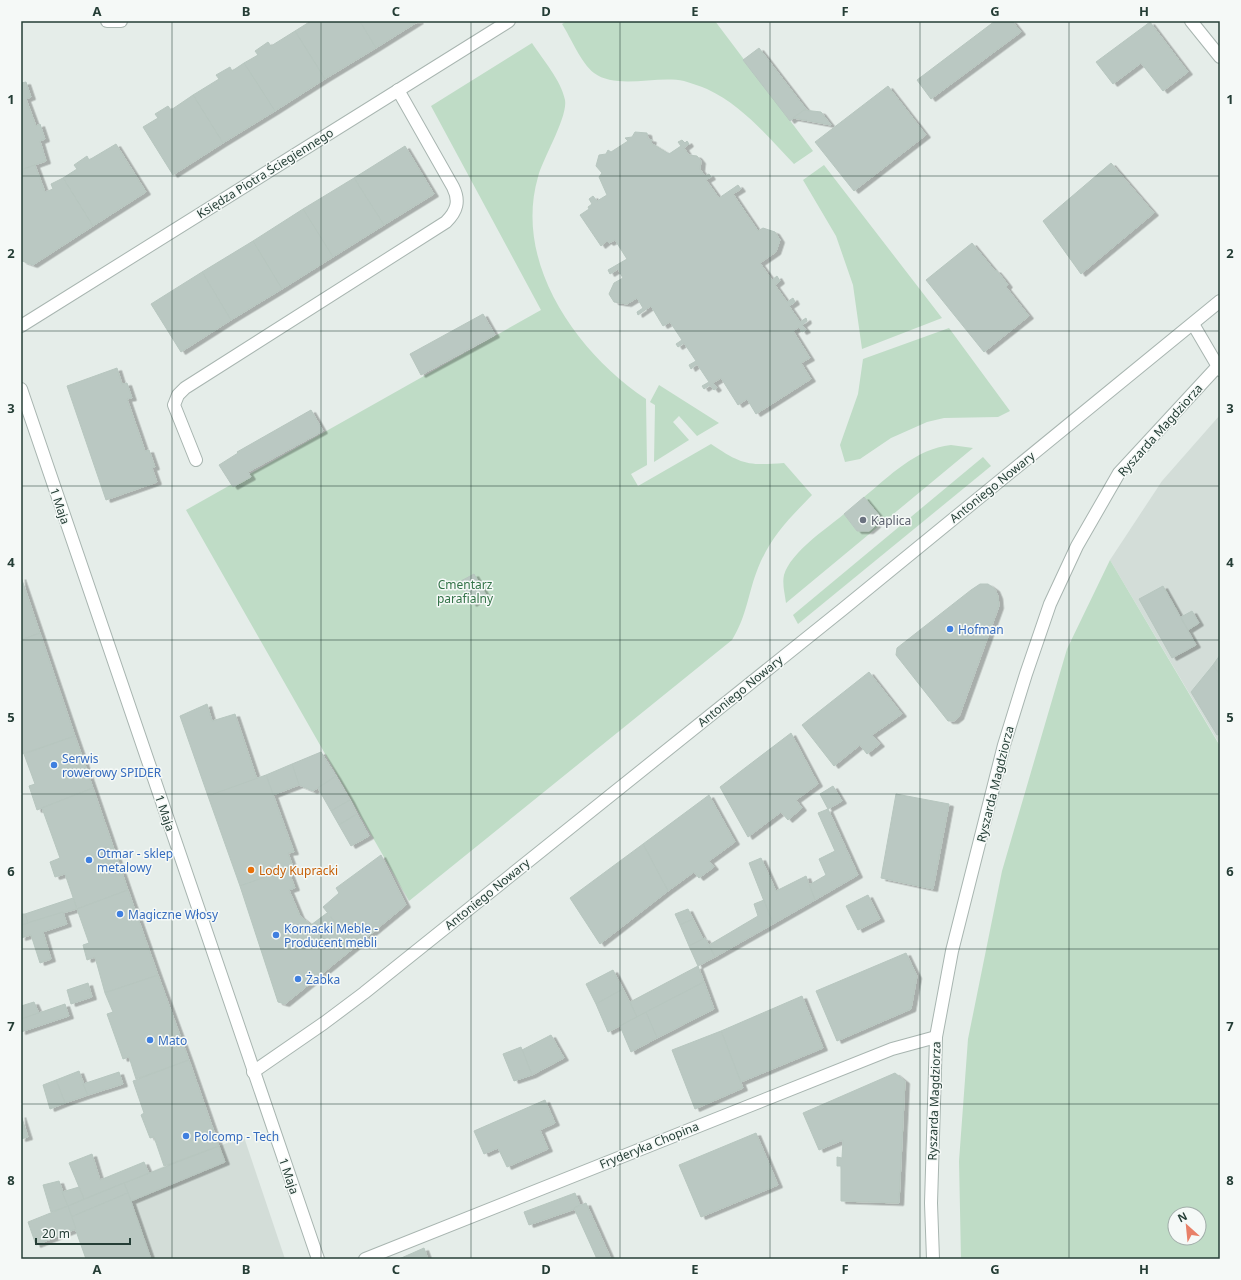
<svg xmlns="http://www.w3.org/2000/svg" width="1241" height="1280" font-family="'Noto Sans',sans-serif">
<defs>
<filter id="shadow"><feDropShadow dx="4.5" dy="2.5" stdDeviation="0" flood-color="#0004"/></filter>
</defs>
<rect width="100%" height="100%" fill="#e5ede9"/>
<!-- built -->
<g fill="#d3ddd8">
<polygon points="1220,415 1220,745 1110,560 1162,481"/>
<polygon points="244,1137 285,1259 86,1259 68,1206 164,1166"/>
</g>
<!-- green -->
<g fill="#bfdcc6" fill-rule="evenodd">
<path d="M 567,21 L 715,21 L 813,151 L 794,164 C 767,136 743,106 707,89 C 700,86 691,83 684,81 C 657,75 617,90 594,73 C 581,63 571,38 562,24 Z"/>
<path d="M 532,43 C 543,60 561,80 565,100 C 568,117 543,158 538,177 C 513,263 577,353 646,399 L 647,465 L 631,474 L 638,486 L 711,444 C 741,464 747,466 784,463 L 812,495 C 788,520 771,536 758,568 C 748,593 747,616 732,640 L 409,901 L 186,510 L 541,310 L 431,106 Z"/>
<polygon points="824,165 942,318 862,349 853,285 836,236 803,180"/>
<polygon points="949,328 1010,411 998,417 944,418 927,422 891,438 860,459 845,462 840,445 858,394 863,359"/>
<polygon points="659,385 719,423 697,436 679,416 673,422 689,440 654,462 655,405 650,402"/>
<path d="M 951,445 L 973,448 L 786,603 C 785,594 782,584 784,575 C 791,552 826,529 844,514 L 857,531 L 869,531 L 876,525 L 878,514 L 864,497 C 890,476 915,449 951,445 Z"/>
<polygon points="983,457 991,466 798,624 793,615"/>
<path d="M 1110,560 L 1220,746 L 1220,1259 L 961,1259 L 959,1161 L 968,1039 L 1002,871 L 1067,649 ZM 1175,1214 L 1199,1214 L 1199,1238 L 1175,1238 Z"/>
</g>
<!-- building -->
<g fill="#bac8c2" stroke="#b7c6bf" filter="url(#shadow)">
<polygon points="311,21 360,21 376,48 325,79 295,31"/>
<polygon points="360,21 419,21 376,48"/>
<polygon points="995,21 1012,21 1021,32 931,99 917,80"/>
<polygon points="1150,22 1188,72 1163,91 1141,63 1113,84 1096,62"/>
<polygon points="295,31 325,79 275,111 244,63 258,55 255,51 268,42 271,46"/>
<polygon points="759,48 806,109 790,121 743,60"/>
<polygon points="244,63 275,111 223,143 193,95 219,79 216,75 230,67 232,71"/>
<polygon points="26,82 31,97 26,99 36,126 40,124 45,139 40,141 46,161 21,170 21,83"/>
<polygon points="888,86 926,135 854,191 815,142"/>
<polygon points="193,95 223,143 173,175 143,127 158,118 155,114 168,106 171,110"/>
<polygon points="804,110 821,112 831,125 793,118"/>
<polygon points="635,132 647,133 648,139 652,140 651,143 669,154 681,146 678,142 682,140 685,143 687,141 689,144 684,148 689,155 697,156 701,161 700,169 705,176 709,174 711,177 706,180 719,198 738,185 741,189 733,194 758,231 763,228 775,232 780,240 776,252 760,263 772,280 777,276 780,281 775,285 787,302 793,298 795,302 789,306 800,322 806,318 807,321 802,325 806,330 802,332 799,327 793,331 810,358 801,363 811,379 756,414 747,399 738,405 721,378 713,383 717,388 714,390 710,385 704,389 702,386 709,382 697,364 691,369 689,365 696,361 684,343 678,347 676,344 682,340 670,322 663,326 651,306 638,315 637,312 643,308 637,298 627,304 614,302 609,294 614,283 623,278 618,269 610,274 608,270 627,259 615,240 609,243 607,241 601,246 580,215 589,209 588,207 592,204 589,199 593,196 597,201 607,195 599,177 602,173 596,166 599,155 606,154 608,150 611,152 628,141 625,138 632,137"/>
<polygon points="116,144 146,192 93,226 63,178 77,169 74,165 87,156 89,160"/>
<polygon points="405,146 434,194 384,225 354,178"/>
<polygon points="1111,163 1154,213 1081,274 1043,221"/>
<polygon points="35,165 45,192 53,189 51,184 63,178 93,226 33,265 22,261 21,258 21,170"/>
<polygon points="354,178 384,225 333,257 303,209"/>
<polygon points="303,209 333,257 282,289 253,241"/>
<polygon points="253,241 282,289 231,320 202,272"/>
<polygon points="972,243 995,271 996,270 1002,277 1008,285 1006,287 1029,316 984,352 926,280"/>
<polygon points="202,272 231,320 181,352 151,304"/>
<polygon points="483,314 495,335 421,375 410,354"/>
<polygon points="117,368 122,384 127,383 132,398 127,399 145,451 149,450 155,467 152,468 157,482 106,500 67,386"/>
<polygon points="311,410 323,431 248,472 251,477 233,487 219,465 238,453 237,452"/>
<polygon points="864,497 878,514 876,525 869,531 857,531 844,514"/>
<polygon points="474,574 486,595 472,604 459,582"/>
<polygon points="21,577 40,633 21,640"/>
<polygon points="980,584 988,584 995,589 998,596 999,606 959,717 954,721 948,721 896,655 897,648 971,590"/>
<polygon points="1163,586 1196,645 1172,658 1139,599"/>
<polygon points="1192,611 1199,623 1188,630 1181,617"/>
<polygon points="40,633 75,736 22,754 21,640"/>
<polygon points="1220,655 1220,675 1213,665"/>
<polygon points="1213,665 1220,675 1220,734 1217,735 1191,692"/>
<polygon points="869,672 902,714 872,735 880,744 867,754 860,745 834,766 802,725"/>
<polygon points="207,704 212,721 235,714 257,779 208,796 180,716"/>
<polygon points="791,733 818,784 796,800 802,808 788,820 781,812 748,837 720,787"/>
<polygon points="75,736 93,788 37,810 29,786 35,784 24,754"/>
<polygon points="321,752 336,776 313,791 299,785 292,764"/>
<polygon points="292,764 299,785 273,795 266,775"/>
<polygon points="266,775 294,852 288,853 293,867 240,886 208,796"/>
<polygon points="336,776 350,800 331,811 318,788"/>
<polygon points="833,786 842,801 828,809 820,794"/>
<polygon points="93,788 128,890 77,909 65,874 55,877 50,862 60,858 42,808"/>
<polygon points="896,794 949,804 933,889 881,878"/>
<polygon points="709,795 735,842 709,861 714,867 699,878 694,872 668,891 643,844"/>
<polygon points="350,800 357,814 339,825 331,811"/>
<polygon points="828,809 858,875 815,900 809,885 826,875 819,859 835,851 818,813"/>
<polygon points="357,814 369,836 351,846 339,825"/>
<polygon points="643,844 668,891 600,944 570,898"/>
<polygon points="381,855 406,905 355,947 323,907 339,893 336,888"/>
<polygon points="761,858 776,891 806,876 815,900 773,924 749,863"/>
<polygon points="288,869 295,888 289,890 300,916 311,925 327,913 355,947 285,1004 278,1002 240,886"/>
<polygon points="128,890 158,975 105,993 95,957 87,960 83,945 89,943 77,909"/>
<polygon points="868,895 880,919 858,930 846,906"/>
<polygon points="73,898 77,909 28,923 25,914"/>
<polygon points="764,900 773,924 715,957 709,945 758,916 754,904"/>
<polygon points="688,909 693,919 680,925 675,914"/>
<polygon points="63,912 67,924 43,932 51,959 40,963 31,935 21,938 21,925"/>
<polygon points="21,914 25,914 28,923 21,925"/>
<polygon points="693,919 703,939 689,946 680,925"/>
<polygon points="705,938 715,957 698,966 689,946"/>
<polygon points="906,953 917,976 911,1009 837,1041 816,991"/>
<polygon points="698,966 704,982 637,1017 630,1002"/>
<polygon points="613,970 623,989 596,1004 586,984"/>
<polygon points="158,975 189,1060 136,1079 129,1057 123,1059 107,1014 113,1012 105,993"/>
<polygon points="704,982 714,1009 657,1038 646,1012"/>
<polygon points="88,983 92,997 71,1004 67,990"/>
<polygon points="623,989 637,1017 608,1032 596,1004"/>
<polygon points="802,996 823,1048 741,1082 721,1031"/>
<polygon points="34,1002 39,1013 21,1019 21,1006"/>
<polygon points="65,1004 69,1016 21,1032 21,1019"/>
<polygon points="646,1012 657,1038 631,1052 620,1026"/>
<polygon points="721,1031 743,1088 695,1109 672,1050"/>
<polygon points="551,1035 564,1058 532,1075 522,1050"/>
<polygon points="521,1047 532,1075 514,1081 503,1054"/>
<polygon points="189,1060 219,1146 164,1166 154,1137 150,1138 141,1115 144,1113 133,1081"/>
<polygon points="79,1071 88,1095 65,1103 56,1080"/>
<polygon points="119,1072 123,1084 88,1095 83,1084"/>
<polygon points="895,1073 905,1081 899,1203 841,1201 841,1166 837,1166 837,1157 842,1158 843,1140 819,1150 803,1113"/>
<polygon points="56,1080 65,1103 50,1109 43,1085"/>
<polygon points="545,1100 555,1123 540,1130 548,1149 507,1167 498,1148 484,1154 474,1131"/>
<polygon points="21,1115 28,1137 21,1139"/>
<polygon points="756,1133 778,1185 701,1217 679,1165"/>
<polygon points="219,1146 225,1162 131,1201 124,1183"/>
<polygon points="92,1154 100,1180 144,1162 149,1173 84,1199 69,1163"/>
<polygon points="59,1181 68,1206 51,1212 43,1185"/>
<polygon points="124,1183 128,1193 71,1217 68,1206"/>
<polygon points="79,1187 84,1199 68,1206 62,1192"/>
<polygon points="128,1193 151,1259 86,1259 71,1217"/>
<polygon points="575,1193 580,1205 574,1208 575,1209 529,1225 524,1212"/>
<polygon points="586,1203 611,1259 597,1259 574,1208"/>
<polygon points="68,1206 76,1229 36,1245 28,1222"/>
<polygon points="424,1248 428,1259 399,1259"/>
</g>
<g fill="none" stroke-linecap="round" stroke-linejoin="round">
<defs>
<g id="service">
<polyline points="107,21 121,21"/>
<path d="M 196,460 L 174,405 L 178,395 L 185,388 L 446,222 C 457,211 460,201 453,187 L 398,90"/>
</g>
<g id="minor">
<polyline points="1191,21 1220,57"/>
<polyline points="1193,324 1220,370"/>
<polyline points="21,326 509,21"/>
<polyline points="365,1259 892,1049 936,1037"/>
<polyline points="933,1259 931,1203 936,1037 952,951 1004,745 1026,674 1050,604 1077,546 1119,473 1218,366"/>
</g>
<g id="tertiary">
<polyline points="21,389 318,1259"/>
<polyline points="253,1072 324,1023 364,993 843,609 1220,301"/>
</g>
</defs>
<!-- service casing -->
<use href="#service" stroke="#a8b5b0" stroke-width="14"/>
<!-- minor casing -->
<use href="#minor" stroke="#a8b5b0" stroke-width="14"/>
<!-- tertiary casing -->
<use href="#tertiary" stroke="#a8b5b0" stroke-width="14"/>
<!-- service -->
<use href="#service" stroke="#fff" stroke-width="12"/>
<!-- minor -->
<use href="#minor" stroke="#fff" stroke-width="12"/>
<!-- tertiary -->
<use href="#tertiary" stroke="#fff" stroke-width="12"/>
</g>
<!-- grid -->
<path fill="none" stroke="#253e36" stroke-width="1" stroke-opacity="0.55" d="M 172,21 L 172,1259M 321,21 L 321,1259M 471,21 L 471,1259M 620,21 L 620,1259M 770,21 L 770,1259M 920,21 L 920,1259M 1069,21 L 1069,1259M 21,176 L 1220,176M 21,331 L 1220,331M 21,486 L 1220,486M 21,640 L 1220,640M 21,794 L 1220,794M 21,949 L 1220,949M 21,1104 L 1220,1104"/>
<!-- markers -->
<circle fill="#6b7280" stroke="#f5f9f7" stroke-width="1.5" cx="863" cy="520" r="4"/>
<g fill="#3f7fe0" stroke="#f5f9f7" stroke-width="1.5">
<circle cx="950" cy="629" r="4"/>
<circle cx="54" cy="765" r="4"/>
<circle cx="89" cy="860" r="4"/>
<circle cx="120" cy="914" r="4"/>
<circle cx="276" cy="935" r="4"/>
<circle cx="298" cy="979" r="4"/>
<circle cx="150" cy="1040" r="4"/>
<circle cx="186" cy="1136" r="4"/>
</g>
<circle fill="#e8710a" stroke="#f5f9f7" stroke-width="1.5" cx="251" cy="870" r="4"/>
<g text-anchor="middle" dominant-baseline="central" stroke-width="3" stroke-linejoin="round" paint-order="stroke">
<!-- street labels -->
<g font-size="12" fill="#253e36" stroke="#f5f9f7">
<text transform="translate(265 173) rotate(-32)">Księdza Piotra Ściegiennego</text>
<text transform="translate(1160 430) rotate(-48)">Ryszarda Magdziorza</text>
<text transform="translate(992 487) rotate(-39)">Antoniego Nowary</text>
<text transform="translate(60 506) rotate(71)">1 Maja</text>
<text transform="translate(740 691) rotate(-39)">Antoniego Nowary</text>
<text transform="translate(995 784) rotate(-76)">Ryszarda Magdziorza</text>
<text transform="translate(165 813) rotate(71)">1 Maja</text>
<text transform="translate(487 894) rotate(-39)">Antoniego Nowary</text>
<text transform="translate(934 1101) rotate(-88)">Ryszarda Magdziorza</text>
<text transform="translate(649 1145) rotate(-22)">Fryderyka Chopina</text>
<text transform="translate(289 1176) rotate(71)">1 Maja</text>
</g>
<!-- worship labels -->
<g font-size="12" fill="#5b616d" stroke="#f5f9f7" text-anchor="start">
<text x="871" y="520">Kaplica</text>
</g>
<!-- park labels -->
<g font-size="12" fill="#327247" stroke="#f5f9f7">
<text x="465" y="584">Cmentarz<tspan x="465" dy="14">parafialny</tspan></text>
</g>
<!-- shop labels -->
<g font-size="12" fill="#366cbe" stroke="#f5f9f7" text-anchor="start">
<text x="958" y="629">Hofman</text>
<text x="62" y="758">Serwis<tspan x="62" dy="14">rowerowy SPIDER</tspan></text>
<text x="97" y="853">Otmar - sklep<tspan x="97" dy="14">metalowy</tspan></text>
<text x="128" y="914">Magiczne Włosy</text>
<text x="284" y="928">Kornacki Meble -<tspan x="284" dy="14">Producent mebli</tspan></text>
<text x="306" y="979">Żabka</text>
<text x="158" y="1040">Mato</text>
<text x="194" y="1136">Polcomp - Tech</text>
</g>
<!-- food labels -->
<g font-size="12" fill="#c56008" stroke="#f5f9f7" text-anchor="start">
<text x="259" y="870">Lody Kupracki</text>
</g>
</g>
<!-- border -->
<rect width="1241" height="1280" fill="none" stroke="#f5f9f7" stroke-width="44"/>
<!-- north arrow -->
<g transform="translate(1187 1226) rotate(333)"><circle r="19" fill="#f5f9f7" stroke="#a2aeaa"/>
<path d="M0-3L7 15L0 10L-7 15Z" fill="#e88068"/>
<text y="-6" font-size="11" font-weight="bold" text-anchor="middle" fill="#253e36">N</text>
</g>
<!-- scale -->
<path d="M36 1238v6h94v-6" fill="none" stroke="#253e36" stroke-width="2"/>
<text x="42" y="1238" font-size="12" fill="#253e36" stroke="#f5f9f7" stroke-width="3" paint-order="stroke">20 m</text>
<rect x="22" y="22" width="1197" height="1236" fill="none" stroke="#253e36" stroke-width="1.5"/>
<g font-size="13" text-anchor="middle" font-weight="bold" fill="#253e36">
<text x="97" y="16">A</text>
<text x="246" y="16">B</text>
<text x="396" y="16">C</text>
<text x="546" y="16">D</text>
<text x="695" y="16">E</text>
<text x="845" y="16">F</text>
<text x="995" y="16">G</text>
<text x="1144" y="16">H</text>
<text x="11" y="104">1</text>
<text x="1230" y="104">1</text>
<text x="11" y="258">2</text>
<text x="1230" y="258">2</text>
<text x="11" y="413">3</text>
<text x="1230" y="413">3</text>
<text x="11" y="567">4</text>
<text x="1230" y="567">4</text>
<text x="11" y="722">5</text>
<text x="1230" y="722">5</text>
<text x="11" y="876">6</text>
<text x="1230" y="876">6</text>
<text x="11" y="1031">7</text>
<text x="1230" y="1031">7</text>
<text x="11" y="1185">8</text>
<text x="1230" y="1185">8</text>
<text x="97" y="1274">A</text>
<text x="246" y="1274">B</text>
<text x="396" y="1274">C</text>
<text x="546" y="1274">D</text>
<text x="695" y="1274">E</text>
<text x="845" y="1274">F</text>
<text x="995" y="1274">G</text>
<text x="1144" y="1274">H</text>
</g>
</svg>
